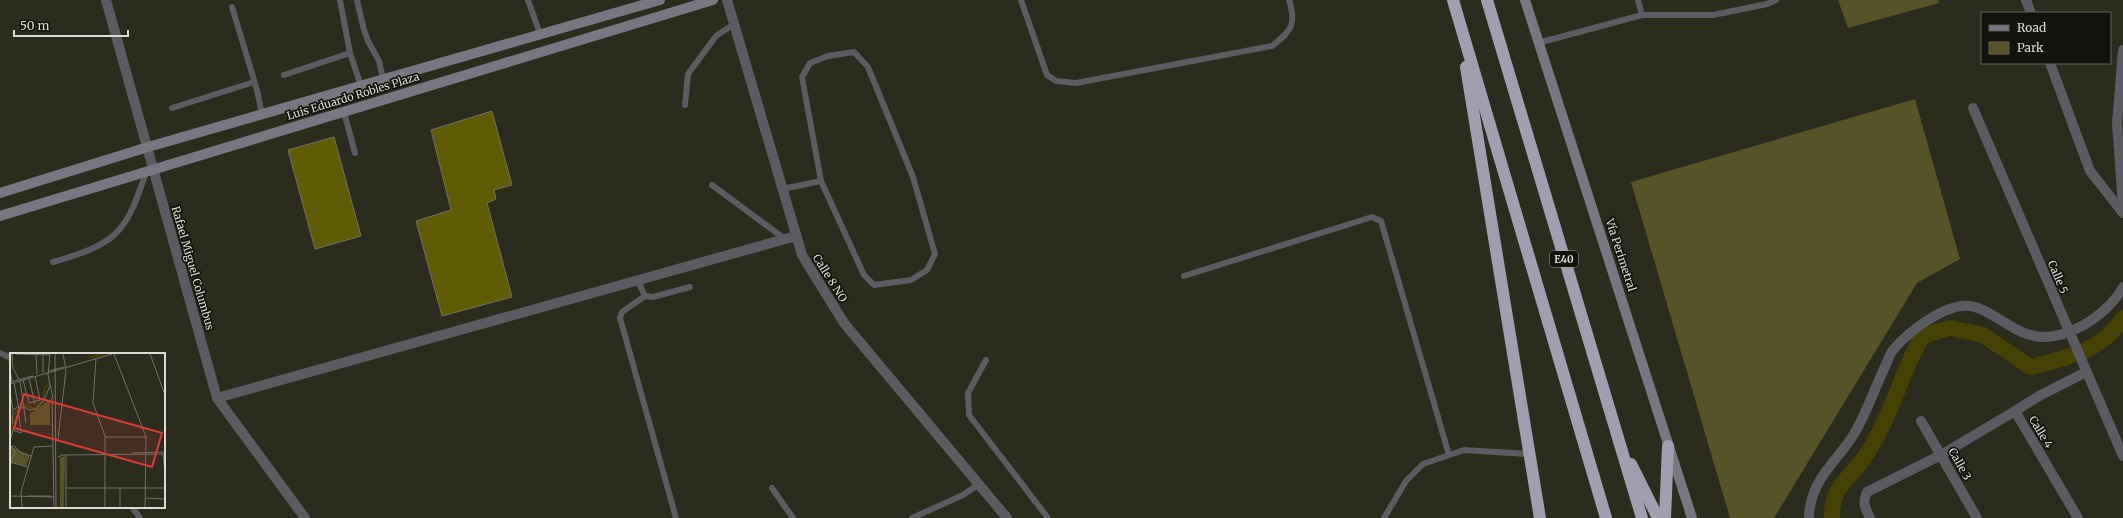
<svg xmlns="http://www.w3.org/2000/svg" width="2123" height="518" font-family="Merriweather,serif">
<rect width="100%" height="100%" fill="#2b2b1e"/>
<!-- green -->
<g fill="#555327">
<polygon points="1838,0 1938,0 1939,3 1848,28"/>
<polygon points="1915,99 1960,259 1917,283 1774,518 1730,518 1631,182"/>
</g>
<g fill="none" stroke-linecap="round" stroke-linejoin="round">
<!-- canal -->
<path stroke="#454203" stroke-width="16" d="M 1832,518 C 1831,486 1849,480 1864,458 C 1890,421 1900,376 1922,336 L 1950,328 L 1983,335 L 2030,367 C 2067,358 2102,351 2123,318"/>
</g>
<!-- building -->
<g fill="#605c05" stroke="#737263">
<polygon points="492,111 512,185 494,190 496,199 487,203 512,297 442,316 416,221 451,210 431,130"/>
<polygon points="334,137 361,236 315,249 288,150"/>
</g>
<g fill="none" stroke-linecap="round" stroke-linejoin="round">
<!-- lane -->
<g stroke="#5b5b62" stroke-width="6">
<polyline points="340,0 350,53 361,86"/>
<polyline points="357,0 364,30 368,41 379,61 383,79"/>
<polyline points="528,0 540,34"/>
<path d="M 1021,0 L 1047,75 L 1056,81 L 1076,83 L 1272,46 C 1291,31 1297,25 1289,0"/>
<polyline points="1638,0 1642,15"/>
<polyline points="232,7 257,90 262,114"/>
<polyline points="1538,43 1642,15 1713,15 1767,4 1776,0"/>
<polygon points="854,52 868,67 913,177 935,254 927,270 911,280 874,285 864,275 821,181 802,77 810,63 828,56"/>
<polyline points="284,75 350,53"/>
<polyline points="685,105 688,74 716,36 734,24"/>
<polyline points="172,108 254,82"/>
<polyline points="344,112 355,153"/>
<polyline points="712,185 785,239"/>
<polyline points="782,189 821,181"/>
<path d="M 53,262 C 116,244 126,234 146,172"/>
<polyline points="1184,276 1372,217 1381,221 1449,455"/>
<polyline points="638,281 645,296 653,297 690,287"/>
<polyline points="645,296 622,312 620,318 676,518"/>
<polyline points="0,353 11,358"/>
<polyline points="986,360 968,393 969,415 1048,518"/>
<polyline points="772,488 793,518"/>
<polyline points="132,507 140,518"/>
<polyline points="912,518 963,495 979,484"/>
<polyline points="1384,518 1406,481 1423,464 1464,450 1528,454"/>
</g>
<!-- street -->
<g stroke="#5b5b62" stroke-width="10">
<polyline points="106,0 217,398 305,518"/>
<polyline points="727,0 802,255 844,323 1007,518"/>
<polyline points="2026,0 2031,13"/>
<polyline points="2123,50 2117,123 2123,206"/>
<polyline points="2050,63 2090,171 2123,213"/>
<polyline points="1973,108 2123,456"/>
<polyline points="217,398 796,236"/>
<polyline points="2015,411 2039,396 2086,372"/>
<polyline points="1921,421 1977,518"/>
<path d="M 1809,518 C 1810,476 1841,460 1858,427 C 1868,408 1875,388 1884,369 C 1887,363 1889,355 1893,350 C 1908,332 1945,303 1970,306 C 1988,308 2010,329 2027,334 C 2060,346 2107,317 2123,287"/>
<path d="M 1870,518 C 1865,508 1862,502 1867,492 L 1941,455 L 2015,411 L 2078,518"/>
</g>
<!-- secondary -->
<g stroke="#777781" stroke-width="10">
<polyline points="1525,0 1692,518"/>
<polyline points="0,193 148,147 660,0"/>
<polyline points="0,216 713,0"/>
</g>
<!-- highway -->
<g stroke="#9f9faf" stroke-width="12">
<polyline points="1453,0 1606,518"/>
<polyline points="1487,0 1642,518"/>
<polyline points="1466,67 1540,518"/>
<polyline points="1631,464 1658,518"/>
<polyline points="1665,518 1668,446"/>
</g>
</g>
<g text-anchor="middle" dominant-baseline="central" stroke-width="3.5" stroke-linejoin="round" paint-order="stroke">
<!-- shield labels -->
<rect fill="#13130d" stroke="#a0a098" stroke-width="1" x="1550" y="251" width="28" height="16" rx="3"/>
<g font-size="10" font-weight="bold" fill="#dcdcd4">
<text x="1564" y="259">E40</text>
</g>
<!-- street labels -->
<g font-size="11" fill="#dcdcd4" stroke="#13130d">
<text transform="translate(353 96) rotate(-17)">Luis Eduardo Robles Plaza</text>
<text transform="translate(1621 255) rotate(72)">Vía Perimetral</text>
<text transform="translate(193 268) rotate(74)">Rafael Miguel Columbus</text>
<text transform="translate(2058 277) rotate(67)">Calle 5</text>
<text transform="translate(830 278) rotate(58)">Calle 8 NO</text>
<text transform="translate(2041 432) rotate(59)">Calle 4</text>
<text transform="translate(1960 464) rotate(61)">Calle 3</text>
</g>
</g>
<!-- overview -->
<g transform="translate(10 353)">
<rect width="155" height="155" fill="#2b2b1e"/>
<path d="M 40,46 L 40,72 L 20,72 L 20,61 ZM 0,93 L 20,103 L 16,113 L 0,109 ZM 55,103 L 54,154 L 50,154 L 50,105 Z" fill="#555327"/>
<path fill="none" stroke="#454203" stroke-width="2" d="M 78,5 L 94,1M 0,82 L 6,58 L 15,52 L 24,56 L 33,47 L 35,34 L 39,31"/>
<path fill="none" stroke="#727267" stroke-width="1" d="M 2,1 L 3,15 L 9,27M 6,1 L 40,2M 26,1 L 27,21M 33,1 L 33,20M 40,1 L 38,22 L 43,45M 45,1 L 46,154M 104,1 L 136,84 L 135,154M 140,1 L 155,42M 86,5 L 83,50 L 95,83 L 95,154M 0,16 L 2,28M 39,18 L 54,14M 19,25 L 25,51M 13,27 L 19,50 L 30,47 L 25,23M 10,28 L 16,70M 0,29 L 23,23M 4,30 L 9,56M 0,31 L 102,1M 0,39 L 3,57 L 8,54M 42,44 L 44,154M 2,71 L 3,57M 3,77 L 11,80 L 9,62M 95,84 L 136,84M 48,86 L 56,17 L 53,1M 0,88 L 9,56 L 14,54 L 20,57 L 26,56 L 34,47 L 40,33M 0,94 L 4,93 L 10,99 L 21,103M 1,94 L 5,98 L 1,109M 122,100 L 155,99M 153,101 L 155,122M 56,102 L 56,154M 48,104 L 53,102 L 155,101M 0,109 L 18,114M 56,135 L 155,135M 110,135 L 110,154M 0,143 L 44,144M 18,143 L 41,143M 135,145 L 155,146M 12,154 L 11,139 L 24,94 L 43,93"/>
<path fill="#d73a39" fill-opacity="0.15" stroke="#d73a39" stroke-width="2" d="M 14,41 L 152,80 L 142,114 L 4,75 Z"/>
<rect width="155" height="155" fill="none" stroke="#dcdcd4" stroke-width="2"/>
</g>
<!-- legend -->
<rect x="1981" y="12" width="130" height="52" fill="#13130d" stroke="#63635d"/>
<rect x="1989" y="25" width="20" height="6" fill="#777781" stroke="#63635d"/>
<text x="2017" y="32" font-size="12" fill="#dcdcd4">Road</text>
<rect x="1989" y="42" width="20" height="12" fill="#555327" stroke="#63635d"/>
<text x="2017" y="52" font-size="12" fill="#dcdcd4">Park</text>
<!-- scale -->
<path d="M14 30v6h114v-6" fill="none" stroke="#dcdcd4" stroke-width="2"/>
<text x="20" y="30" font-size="12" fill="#dcdcd4" stroke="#13130d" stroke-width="3" paint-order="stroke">50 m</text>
</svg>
